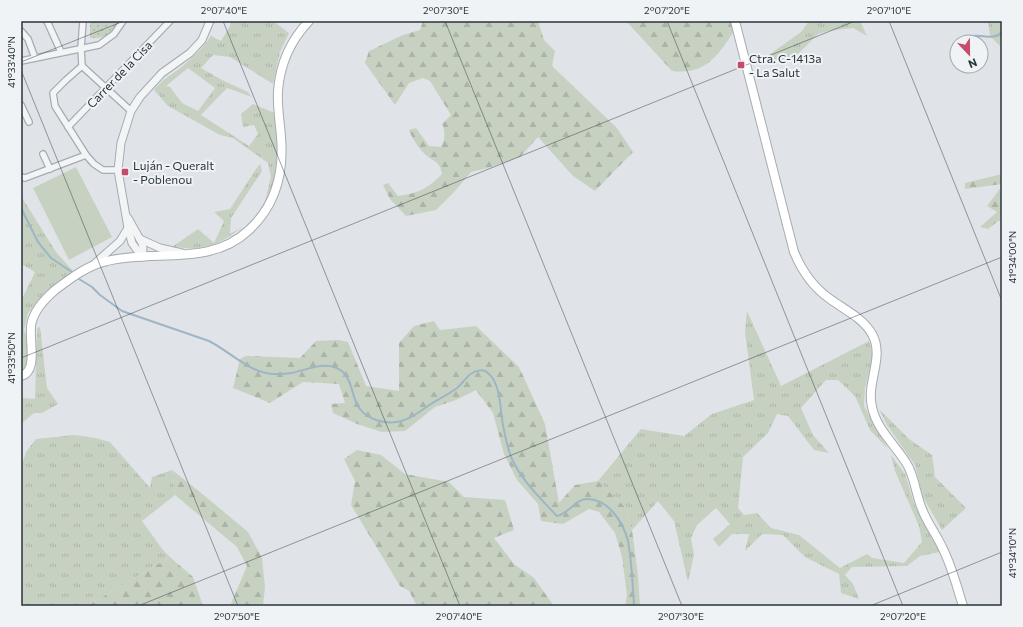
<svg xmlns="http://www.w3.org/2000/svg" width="1023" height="627" font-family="Commissioner,sans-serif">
<defs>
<pattern id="grass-tufts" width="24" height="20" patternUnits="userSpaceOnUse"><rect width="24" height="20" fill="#c7d1c1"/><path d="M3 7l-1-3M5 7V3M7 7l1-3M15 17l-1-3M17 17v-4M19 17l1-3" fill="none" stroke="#abb4a7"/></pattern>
<pattern id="forest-firs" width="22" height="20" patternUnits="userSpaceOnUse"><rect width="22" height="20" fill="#c7d1c1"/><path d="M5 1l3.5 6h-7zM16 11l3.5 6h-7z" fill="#abb4a7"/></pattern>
<pattern id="park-dots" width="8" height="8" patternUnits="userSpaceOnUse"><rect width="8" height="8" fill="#c7d1c1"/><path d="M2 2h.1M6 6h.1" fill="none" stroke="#abb4a7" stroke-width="1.8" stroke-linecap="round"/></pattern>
</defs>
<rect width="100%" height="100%" fill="#e0e4e8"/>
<!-- grass -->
<g fill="url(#grass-tufts)" fill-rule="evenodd">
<path d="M 231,21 L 273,21 L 289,33 L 280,52 L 273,84 L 230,57 L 213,55 L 201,68 L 222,80 L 248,92 L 252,97 L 227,88 L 201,115 L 249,146 L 258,134 L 254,125 L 243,127 L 241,114 L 253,104 L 275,113 L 277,154 L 274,181 L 265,201 L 271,177 L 268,163 L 233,138 L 220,135 L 168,106 L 154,90 C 161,80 173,74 183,66 C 193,57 203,48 211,36 L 221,41 L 230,26 ZM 188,68 L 215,88 L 198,111 L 182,103 L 170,87 L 166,86 Z"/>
<polygon points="809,21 860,21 867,36 853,28 828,31 818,34 799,53 771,64 766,57 801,32"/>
<polygon points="988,21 1002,21 1002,45 1000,46 990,36"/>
<path d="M 260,164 L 262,171 L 231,218 L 230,234 L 242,227 C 232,236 211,248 197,249 C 189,249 180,247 172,247 L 198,229 L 214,243 L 224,221 L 214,212 L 230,209 L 256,169 Z"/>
<polygon points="21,196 56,252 74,272 43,296 28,313 24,330 26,335 28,364 24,370 21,371 21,342 23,341 23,335 21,333 21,298 23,297 35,272 21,264"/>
<polygon points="747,311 781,386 869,341 873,355 865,388 864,406 888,449 870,430 855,396 838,380 826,380 801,408 813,435 829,453 814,450 788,416 777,414 768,433 743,457 738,508 744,515 757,513 771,528 799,535 840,568 867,554 872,558 904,563 922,542 919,526 895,471 891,455 905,474 915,506 937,545 940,552 920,556 907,566 852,567 845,575 853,584 859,599 841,593 839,574 805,557 783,535 762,534 745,551 749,534 732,534 719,547 713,539 730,524 716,508 697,525 691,538 694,555 688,582 674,521 658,501 632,530 626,508 598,481 641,429 684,436 712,414 754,400 745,332"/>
<polygon points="40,327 47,388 58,404 42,413 34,413 21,424 21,398 35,399 37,328"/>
<polygon points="879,409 909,439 932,455 935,477 966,508 942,530 923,497 915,465 887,425"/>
<polygon points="74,435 96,438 110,442 150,488 152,477 172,470 175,495 142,521 163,550 170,557 87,606 21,606 21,467 26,452 36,439"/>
</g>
<!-- forest -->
<g fill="url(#forest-firs)">
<path d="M 423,21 L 538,21 L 544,40 L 555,51 L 552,66 L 617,128 L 633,152 L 595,191 L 573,176 L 538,137 L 520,157 L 488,168 L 471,172 L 455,191 L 436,210 L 406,216 L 390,199 L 383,185 L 388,183 L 398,196 C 419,193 427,189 442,174 C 440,162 436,163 427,156 C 420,150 412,139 409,130 L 416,128 L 429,146 L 441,147 C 445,139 446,132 442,124 L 451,115 L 430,81 L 423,78 L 409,83 L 395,105 L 365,63 L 369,51 L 403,35 L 420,30 Z"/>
<path d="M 626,21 L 732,21 L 734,31 C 718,56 705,75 672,71 Z"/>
<polygon points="1002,174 1002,184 965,189 965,183"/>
<polygon points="1002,186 1002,221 998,221 988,229 980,227 997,212 987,206"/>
<polygon points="434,321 440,330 476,326 519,367 545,424 559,503 575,485 598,481 626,508 632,530 638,575 640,606 625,606 627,595 622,557 615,533 599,512 589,509 563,524 541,521 538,504 517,480 504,454 493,413 476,390 456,400 435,407 405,431 382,432 357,424 333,413 331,404 345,403 339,384 303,382 270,403 233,388 240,359 246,356 300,358 316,341 338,340 348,342 366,386 399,391 399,343 414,326"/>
<polygon points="357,450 381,455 405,474 449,482 464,497 505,500 514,530 494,538 514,564 534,578 554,606 417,606 409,591 400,586 351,505 355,481 344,459"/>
<polygon points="172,470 200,492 248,532 262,558 265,587 263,606 230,606 247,566 237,547 175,495"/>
<polygon points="170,557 193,577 203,606 87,606"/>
</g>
<!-- park -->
<path fill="url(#park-dots)" d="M 90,21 L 119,21 C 109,34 107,39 90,38 Z"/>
<!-- pitch -->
<polygon fill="#c7d1c1" points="76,167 112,237 69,260 33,188"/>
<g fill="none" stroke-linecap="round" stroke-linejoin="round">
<!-- stream -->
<g stroke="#9db6c6" stroke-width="2">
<path d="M 960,42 C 964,40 968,37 973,36 C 983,34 993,41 1002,32"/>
<polyline points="956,44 957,43"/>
<polyline points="21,208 38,242 51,258 72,272"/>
<path d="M 79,279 L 92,287 L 100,295 L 122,311 L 209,341 C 229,351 250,373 273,374 C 279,374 285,374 291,373 C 308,370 328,359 343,372 C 358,387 347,409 376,420 C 382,422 390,423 397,422 C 410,420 420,411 431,404 C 439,399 449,394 457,388 C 462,384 466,377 472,373 C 477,370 484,369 488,373 C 501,384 500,409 503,425 C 505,435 507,446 511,457 C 521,480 540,498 557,516 C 568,514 576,499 586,499 C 608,498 623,522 628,541 C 629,545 629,550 630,554 C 632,571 633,589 634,606"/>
</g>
<defs>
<g id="minor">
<polyline points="47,21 61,52"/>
<polyline points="21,31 28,39 35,58"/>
<polyline points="21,61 99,45 114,34 123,21"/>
<polyline points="82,66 66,80 53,93 55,106 86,155 94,164 103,170 118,170"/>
<polyline points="82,66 131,111"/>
<polyline points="82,66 81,48 83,21"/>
<polyline points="21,105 29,122"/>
<polyline points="68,127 170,21"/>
<polyline points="43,154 50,169"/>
<polyline points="21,177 25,178 86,155"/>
</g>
<g id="tertiary">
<polyline points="128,218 142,243 143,248 142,257"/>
<polyline points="140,239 160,248 182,253"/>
<polyline points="142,257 132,243 128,228 118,170 121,143 131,111 140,97 162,73 190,53 202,40 210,21"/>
<polyline points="93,265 120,241 128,228"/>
</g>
<g id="secondary">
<path d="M 735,21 L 794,252 C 802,271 814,288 830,299 C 845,310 863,318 872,334 C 885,357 866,382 872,407 C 877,431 897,446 908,466 C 915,479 916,495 922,509 C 927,523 937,535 943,549 C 952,567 957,587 963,606"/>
<path d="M 21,376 C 40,371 27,336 32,321 C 36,308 45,299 55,290 C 71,278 88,265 107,261 C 155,249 210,267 249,230 C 276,205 284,172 281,137 C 280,122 277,107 278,91 C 280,64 290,41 309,21"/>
</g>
</defs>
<!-- minor casing -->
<use href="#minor" stroke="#a5acb2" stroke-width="8"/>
<!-- tertiary casing -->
<use href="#tertiary" stroke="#a5acb2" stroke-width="9"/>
<!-- secondary casing -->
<use href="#secondary" stroke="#a5acb2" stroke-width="10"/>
<!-- minor -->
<use href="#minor" stroke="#f2f4f6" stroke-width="5.5"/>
<!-- tertiary -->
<use href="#tertiary" stroke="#f2f4f6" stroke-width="7"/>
<!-- secondary -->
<use href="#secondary" stroke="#fff" stroke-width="8"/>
</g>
<!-- ticks -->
<path fill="none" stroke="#29343e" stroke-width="1" stroke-opacity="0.45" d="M 223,21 L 460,606M 445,21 L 682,606M 667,21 L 903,606M 889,21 L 1002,301M 21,62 L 124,21M 21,70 L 238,606M 21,358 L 855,21M 138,606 L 1002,257M 870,606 L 1002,552"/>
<!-- markers -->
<g fill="#c64b6d" stroke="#eff3f5" stroke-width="1.5">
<rect x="737" y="61" width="8" height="8" rx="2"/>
<rect x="121" y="168" width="8" height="8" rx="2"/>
</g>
<g text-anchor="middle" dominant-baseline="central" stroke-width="4" stroke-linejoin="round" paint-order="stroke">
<!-- poi labels -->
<g font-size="12" fill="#29343e" stroke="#eff3f5" text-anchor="start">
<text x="749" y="58">Ctra. C-1413a<tspan x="749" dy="14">- La Salut</tspan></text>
<text x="133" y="165">Luján - Queralt<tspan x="133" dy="14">- Poblenou</tspan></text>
</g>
<!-- street labels -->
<g font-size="12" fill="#29343e" stroke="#eff3f5">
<text transform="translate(119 74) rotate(-46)">Carrer de la Cisa</text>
</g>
</g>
<!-- border -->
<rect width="1023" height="627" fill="none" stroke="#eff3f5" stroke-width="44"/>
<!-- north arrow -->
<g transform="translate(969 54) rotate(158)"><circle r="19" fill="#eff3f5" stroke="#a0a7ac"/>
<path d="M0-3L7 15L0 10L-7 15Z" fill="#c64b6d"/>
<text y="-6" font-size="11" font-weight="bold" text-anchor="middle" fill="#29343e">N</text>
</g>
<rect x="22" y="22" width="979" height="583" fill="none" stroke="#29343e" stroke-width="1.5"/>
<g font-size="10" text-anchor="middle" fill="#29343e">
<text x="224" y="14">2°07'40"E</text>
<text x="446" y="14">2°07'30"E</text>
<text x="667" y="14">2°07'20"E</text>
<text x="889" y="14">2°07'10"E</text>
<text transform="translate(11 62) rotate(-90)" y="4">41°33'40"N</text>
<text transform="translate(1012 257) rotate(-90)" y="4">41°34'00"N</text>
<text transform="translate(11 358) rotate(-90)" y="4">41°33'50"N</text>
<text transform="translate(1012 553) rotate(-90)" y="4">41°34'10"N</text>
<text x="237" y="620">2°07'50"E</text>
<text x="459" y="620">2°07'40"E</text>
<text x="681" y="620">2°07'30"E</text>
<text x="903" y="620">2°07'20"E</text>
</g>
</svg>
